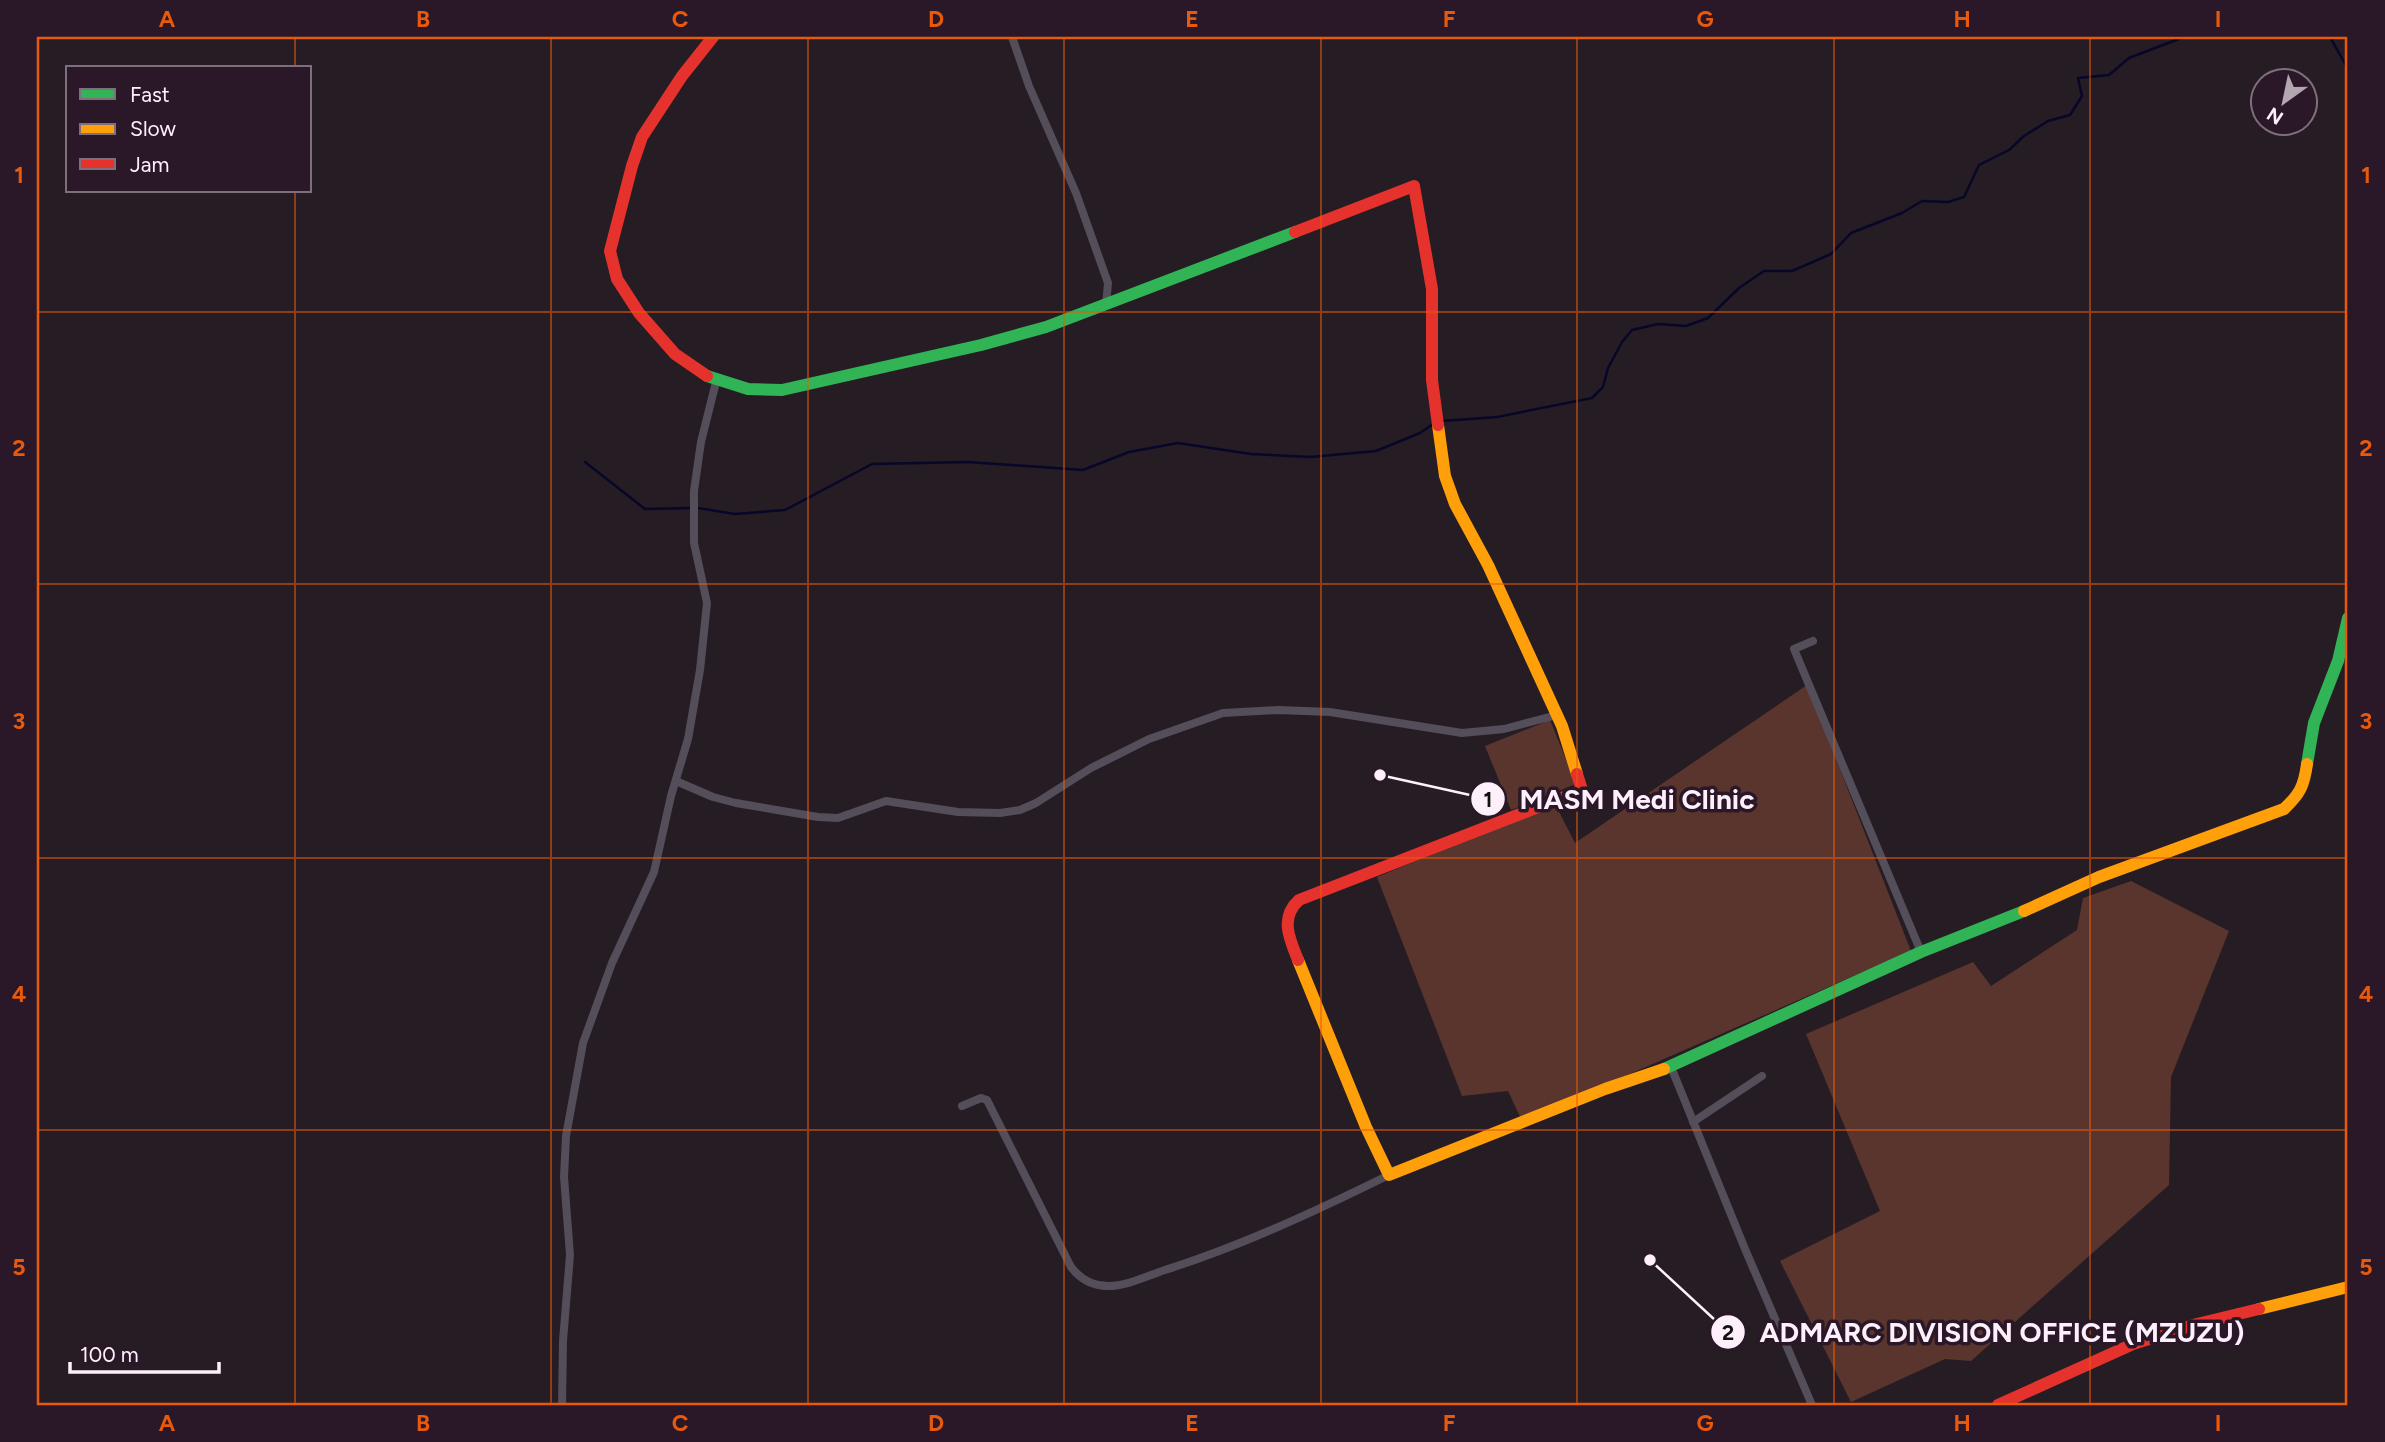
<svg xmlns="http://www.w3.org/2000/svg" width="2385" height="1442" font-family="Figtree,sans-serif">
<rect width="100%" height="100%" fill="#261c24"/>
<!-- green -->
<g fill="#5a352e">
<polygon points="1807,685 1911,951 1522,1121 1508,1091 1462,1096 1377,877 1555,804 1575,843"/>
<polygon points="1550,720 1576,784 1511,810 1485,746"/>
<polygon points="2131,881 2229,931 2171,1077 2169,1185 1971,1361 1945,1359 1851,1402 1780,1261 1880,1211 1806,1034 1973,962 1991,986 2077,930 2083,898"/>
</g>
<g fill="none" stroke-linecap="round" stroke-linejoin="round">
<!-- stream -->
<g stroke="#070729" stroke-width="2.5">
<polyline points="2330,37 2348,69"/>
<polyline points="1442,421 1497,417 1592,398 1603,387 1608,368 1622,342 1632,330 1658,324 1686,326 1708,318 1739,288 1764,271 1792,271 1831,254 1851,233 1902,213 1922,201 1948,202 1964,197 1979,165 2009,150 2024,136 2048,121 2070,115 2082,96 2078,78 2109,75 2129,58 2184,37"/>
<polyline points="585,462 645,509 691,508"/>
<polyline points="698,508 735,514 785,510 872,464 968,462 1083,470 1129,452 1178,443 1251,454 1311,457 1376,451 1420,433 1433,424"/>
</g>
<!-- street -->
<g stroke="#544e5a" stroke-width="8">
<polyline points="1012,37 1029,86 1076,193 1108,283 1106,305"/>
<polyline points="1813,641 1794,649 1921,952"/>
<polyline points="676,781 713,797 736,803 818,817 838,818 886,801 958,812 1000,813 1020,810 1036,803 1091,768 1149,739 1223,713 1278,710 1330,712 1462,733 1504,729 1557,715"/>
<polyline points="1671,1067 1745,1249 1812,1405"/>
<path d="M 962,1106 L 981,1098 L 987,1100 L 1071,1267 C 1080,1279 1093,1286 1108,1286 C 1127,1286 1147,1276 1165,1270 C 1243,1245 1316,1211 1389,1175"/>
<polyline points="1693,1122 1762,1076"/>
<polyline points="562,1405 563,1341 570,1255 564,1177 566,1136 583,1043 612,963 654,872 671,796 688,739 700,670 707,603 694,543 694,491 701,442 716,382"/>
</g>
<!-- fast -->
<g stroke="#30b455" stroke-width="12">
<polyline points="707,376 748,389 782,390 981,345 1046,327 1295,232"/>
<polyline points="2307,764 2314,723 2338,661 2348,618"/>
<polyline points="1664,1069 1921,952 2024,911"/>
</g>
<!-- slow -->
<g stroke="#ff9f0a" stroke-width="12">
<polyline points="1438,425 1445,476 1455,504 1488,565 1562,726 1577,774"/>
<path d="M 2024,911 L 2099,877 L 2284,809 C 2300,794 2304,786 2307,764"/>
<polyline points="1298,960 1366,1127 1389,1175 1605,1089 1664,1069"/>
<polyline points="2259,1309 2348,1287"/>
</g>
<!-- jam -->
<g stroke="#e5322d" stroke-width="12">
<polyline points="1295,232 1414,186 1432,289 1432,380 1438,425"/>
<polyline points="707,376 675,354 639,313 617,279 610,251 632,166 642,137 682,76 713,37"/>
<path d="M 1298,960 C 1290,940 1279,918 1299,900 L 1582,790 L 1577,774"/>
<polyline points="1998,1405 2133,1344 2197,1324 2259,1309"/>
</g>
</g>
<!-- grid -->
<path fill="none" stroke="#e8590c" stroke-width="2" stroke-opacity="0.55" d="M 295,37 L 295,68M 551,37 L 551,1405M 808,37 L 808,1405M 1064,37 L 1064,1405M 1321,37 L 1321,1405M 1577,37 L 1577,1405M 1834,37 L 1834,1405M 2090,37 L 2090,1405M 295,191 L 295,1405M 37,312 L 2348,312M 37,584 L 2348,584M 37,858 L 2348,858M 37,1130 L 2348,1130"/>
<!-- callouts -->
<path fill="none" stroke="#fef0fb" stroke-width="2.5" d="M1380 775L1488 799M1650 1260L1728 1332"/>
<g fill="#fef0fb" stroke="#2a1828" stroke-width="2.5">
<circle cx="1380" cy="775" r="7"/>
<circle cx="1650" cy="1260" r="7"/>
<circle cx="1488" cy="799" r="18"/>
<circle cx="1728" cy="1332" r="18"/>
</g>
<g font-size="21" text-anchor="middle" font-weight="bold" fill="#111">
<text x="1488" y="807">1</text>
<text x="1728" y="1340">2</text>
</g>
<g font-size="28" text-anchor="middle" font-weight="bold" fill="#fef0fb" stroke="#2a1828" stroke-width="7" stroke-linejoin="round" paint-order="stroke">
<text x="1637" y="809">MASM Medi Clinic</text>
<text x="2002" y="1342">ADMARC DIVISION OFFICE (MZUZU)</text>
</g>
<!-- border -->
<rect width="2385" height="1442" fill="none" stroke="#2a1828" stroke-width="77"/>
<!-- legend -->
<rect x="66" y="66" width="245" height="126" fill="#2a1828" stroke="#7f6e7c" stroke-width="2"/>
<rect x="80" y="89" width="35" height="10" fill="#30b455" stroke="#7f6e7c" stroke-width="2"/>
<text x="130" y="102" font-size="21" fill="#fef0fb">Fast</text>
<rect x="80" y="124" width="35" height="10" fill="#ff9f0a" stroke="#7f6e7c" stroke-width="2"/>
<text x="130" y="136" font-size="21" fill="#fef0fb">Slow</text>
<rect x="80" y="159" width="35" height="10" fill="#e5322d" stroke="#7f6e7c" stroke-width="2"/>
<text x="130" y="172" font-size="21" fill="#fef0fb">Jam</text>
<!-- north arrow -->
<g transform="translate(2284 102) rotate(213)"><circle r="33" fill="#2a1828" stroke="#7f6e7c" stroke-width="2"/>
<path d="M0-5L12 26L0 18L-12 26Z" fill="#b2a6b0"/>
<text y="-10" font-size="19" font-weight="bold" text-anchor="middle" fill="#fef0fb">N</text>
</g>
<!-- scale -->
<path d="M70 1362v10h149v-10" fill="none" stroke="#fef0fb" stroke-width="3.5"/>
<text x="80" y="1362" font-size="21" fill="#fef0fb" stroke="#2a1828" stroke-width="5" paint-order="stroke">100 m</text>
<rect x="38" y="38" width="2308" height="1366" fill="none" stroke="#e8590c" stroke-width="2.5"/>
<g font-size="23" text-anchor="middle" font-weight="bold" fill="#e8590c">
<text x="167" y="27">A</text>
<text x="423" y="27">B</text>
<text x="680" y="27">C</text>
<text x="936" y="27">D</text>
<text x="1192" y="27">E</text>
<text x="1449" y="27">F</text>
<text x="1705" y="27">G</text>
<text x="1962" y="27">H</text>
<text x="2218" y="27">I</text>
<text x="19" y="183">1</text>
<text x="2366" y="183">1</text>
<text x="19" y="456">2</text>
<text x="2366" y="456">2</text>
<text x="19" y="729">3</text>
<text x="2366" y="729">3</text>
<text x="19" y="1002">4</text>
<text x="2366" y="1002">4</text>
<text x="19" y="1275">5</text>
<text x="2366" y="1275">5</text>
<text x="167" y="1431">A</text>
<text x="423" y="1431">B</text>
<text x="680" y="1431">C</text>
<text x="936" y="1431">D</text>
<text x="1192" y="1431">E</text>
<text x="1449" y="1431">F</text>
<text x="1705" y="1431">G</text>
<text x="1962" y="1431">H</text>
<text x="2218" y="1431">I</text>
</g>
</svg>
